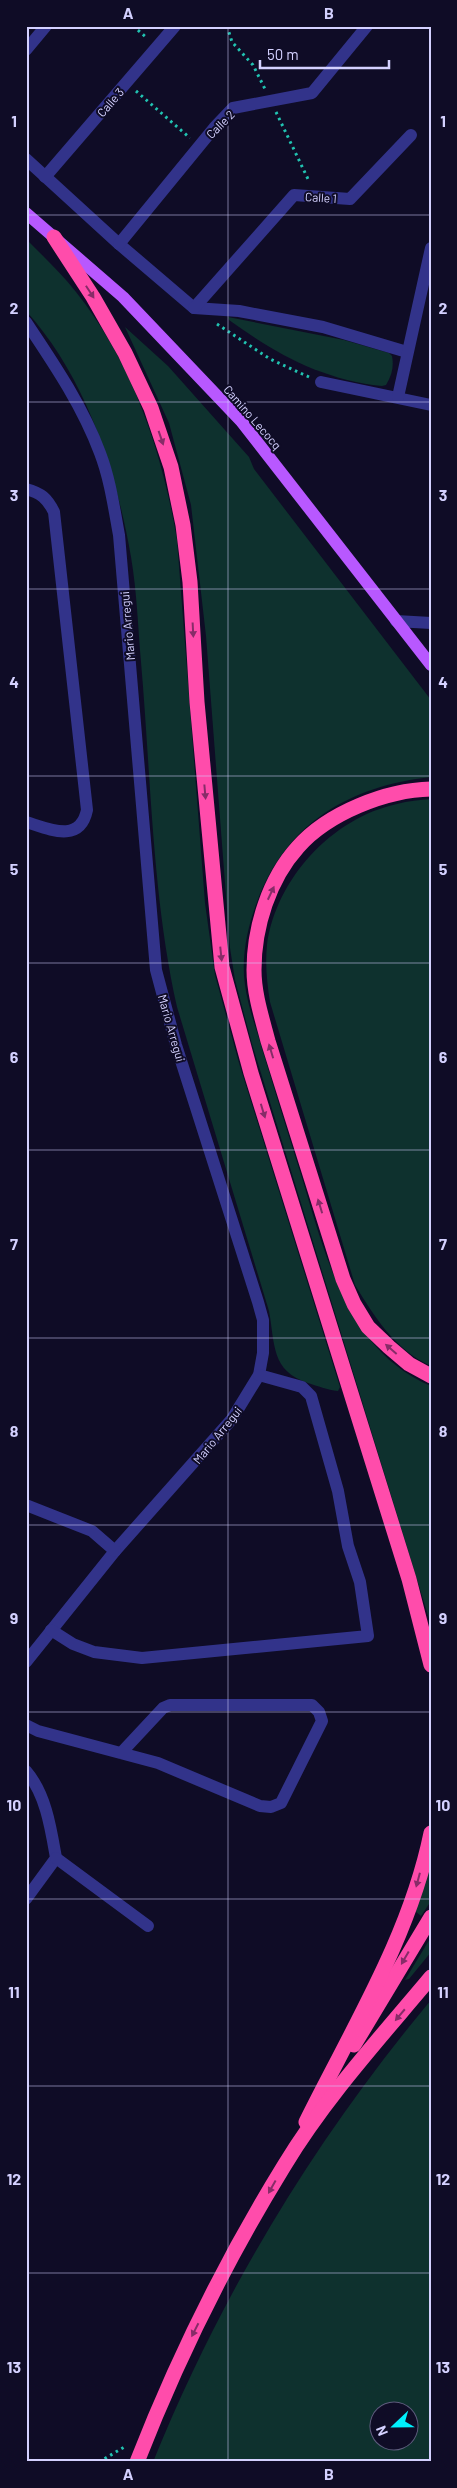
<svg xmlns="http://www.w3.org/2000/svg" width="457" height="2488" font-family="Barlow,sans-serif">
<rect width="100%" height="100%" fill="#0f0c26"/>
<!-- green -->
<g fill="#0e312e" fill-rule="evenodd">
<path d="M 26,239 C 43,256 61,273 76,292 C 133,364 162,451 177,540 L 205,903 L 215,975 L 239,1063 L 340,1387 L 338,1391 C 327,1390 318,1386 308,1383 C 271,1371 275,1344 269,1311 L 177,1007 C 152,895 151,777 141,662 C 138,628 137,592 131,557 C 116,471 86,377 26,311 Z"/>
<path d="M 228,317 L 344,340 L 389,353 L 392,356 C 394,367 392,375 386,385 L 382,386 C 321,379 278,355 229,320 Z"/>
<path d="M 125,327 L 168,366 L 249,457 L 254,469 L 431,700 L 431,777 C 350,786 286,823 257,902 C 247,928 241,958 245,985 C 248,1008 257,1030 263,1052 C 274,1088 285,1124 296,1159 C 323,1242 341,1348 431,1386 L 431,1625 L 252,1044 L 235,980 L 230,948 L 206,636 L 191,505 L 169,423 Z"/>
<path d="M 431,799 L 431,1366 C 395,1350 374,1316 355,1285 L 270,1002 C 267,983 265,964 267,945 C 276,879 332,818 397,804 C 408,801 420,800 431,799 Z"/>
<polygon points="431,1858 431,1901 421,1916 415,1911"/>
<polygon points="431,1937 431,1952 409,1979 405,1980"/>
<path d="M 431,2000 L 431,2462 L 153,2462 C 221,2294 315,2139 431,2000 ZM 410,2410 L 410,2440 L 380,2440 L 380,2410 Z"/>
</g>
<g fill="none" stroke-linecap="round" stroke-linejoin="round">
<!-- path -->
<g stroke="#21c3b1" stroke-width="3" stroke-dasharray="2.5 4" stroke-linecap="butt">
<polyline points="133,26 147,38"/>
<polyline points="227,26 232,42 253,65 265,89"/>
<polyline points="136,91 190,138"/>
<polyline points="276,112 308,179 307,181"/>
<polyline points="217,324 270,359 309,377"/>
<polyline points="99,2462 126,2446"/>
</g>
<!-- minor -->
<g stroke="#32338a" stroke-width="12">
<polyline points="26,50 46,26"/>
<polyline points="26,159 119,244 194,308 239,311 323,327 407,352"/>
<polyline points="45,177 175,26"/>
<polyline points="119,244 214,128 233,108 312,93 367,26"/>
<polyline points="194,308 294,195 350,199 411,135"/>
<path d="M 26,322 C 54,364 82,405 100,453 C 110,479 114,508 119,535 L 156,970 L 176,1045 L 258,1302 L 263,1320 L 263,1353 L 259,1375 L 232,1419 L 115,1551 L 26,1662"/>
<polyline points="321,382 431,405"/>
<polyline points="398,397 431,248"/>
<path d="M 26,489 C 41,493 47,498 54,512 L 87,810 C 80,844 49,829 26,822"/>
<polyline points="396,621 431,623"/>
<polyline points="26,1505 92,1531 115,1551"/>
<polyline points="51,1630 73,1644 94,1652 142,1658 368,1636 360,1582 348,1546 338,1491 311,1396 302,1387 259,1375"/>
<polyline points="26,1725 38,1731 158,1763 260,1806 271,1807 281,1803 322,1721 319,1712 312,1705 170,1705 163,1708 121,1753"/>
<path d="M 26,1771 C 46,1794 51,1829 56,1858 L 26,1899"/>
<polyline points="56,1858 148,1926"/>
</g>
<!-- major -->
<polyline stroke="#b858ff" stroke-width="12" points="26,213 123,297 241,421 431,665"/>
<!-- highway -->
<g stroke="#ff4cab" stroke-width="15">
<polyline points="54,237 93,297 125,353 151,408 171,467 183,525 190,582 197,702 222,967 251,1073 409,1579 431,1665"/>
<path d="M 431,789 C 386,790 328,813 298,847 C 269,879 254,927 254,970 C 254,994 262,1018 268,1041 L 343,1279 L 354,1304 L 368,1327 L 389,1347 L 409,1364 L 431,1376"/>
<polyline points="354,2045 431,1917"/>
<path d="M 306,2122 C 352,2029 410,1936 431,1833"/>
<path d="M 137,2462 C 176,2362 228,2257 284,2166 C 325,2098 380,2038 431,1977"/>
</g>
</g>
<!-- one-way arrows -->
<defs><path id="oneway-solid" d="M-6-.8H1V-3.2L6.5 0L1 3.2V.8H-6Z" transform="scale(1.25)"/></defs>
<g fill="#872c68">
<use href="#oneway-solid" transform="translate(90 292) rotate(57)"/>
<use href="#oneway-solid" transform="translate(161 438) rotate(71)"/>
<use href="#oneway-solid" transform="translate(193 630) rotate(87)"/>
<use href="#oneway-solid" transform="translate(205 792) rotate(85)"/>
<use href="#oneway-solid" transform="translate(271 893) rotate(-65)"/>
<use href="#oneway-solid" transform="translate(221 954) rotate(84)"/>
<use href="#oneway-solid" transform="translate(271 1051) rotate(-107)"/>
<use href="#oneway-solid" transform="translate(263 1111) rotate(73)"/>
<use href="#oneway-solid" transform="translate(320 1206) rotate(-107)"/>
<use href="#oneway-solid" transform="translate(391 1349) rotate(-139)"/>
<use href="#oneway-solid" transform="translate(418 1880) rotate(105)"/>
<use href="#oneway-solid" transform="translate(405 1958) rotate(120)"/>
<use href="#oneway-solid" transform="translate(400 2015) rotate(130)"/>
<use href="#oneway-solid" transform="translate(272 2187) rotate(119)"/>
<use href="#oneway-solid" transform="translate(195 2330) rotate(117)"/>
</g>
<!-- grid -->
<path fill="none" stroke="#d4d1ff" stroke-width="1" stroke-opacity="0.55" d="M 228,26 L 228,2462M 26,215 L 431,215M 26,402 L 431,402M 26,589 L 431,589M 26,776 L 431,776M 26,963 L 431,963M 26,1150 L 431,1150M 26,1338 L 431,1338M 26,1525 L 431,1525M 26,1712 L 431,1712M 26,1899 L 431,1899M 26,2086 L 431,2086M 26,2273 L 431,2273"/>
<g text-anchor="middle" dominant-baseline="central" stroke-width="4" stroke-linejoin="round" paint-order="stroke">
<!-- street labels -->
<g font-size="12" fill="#d4d1ff" stroke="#0f0c26">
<text transform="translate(110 102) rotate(-49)">Calle 3</text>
<text transform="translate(220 124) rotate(-45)">Calle 2</text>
<text transform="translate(321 197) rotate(4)">Calle 1</text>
<text transform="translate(253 417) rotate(49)">Camino Lecocq</text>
<text transform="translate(127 626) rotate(-95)">Mario Arregui</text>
<text transform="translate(172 1028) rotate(74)">Mario Arregui</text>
<text transform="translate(217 1435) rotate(-51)">Mario Arregui</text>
</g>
</g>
<!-- border -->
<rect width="457" height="2488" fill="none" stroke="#0f0c26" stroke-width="55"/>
<!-- north arrow -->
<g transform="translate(394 2426) rotate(248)"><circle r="24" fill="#0f0c26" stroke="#5e5b7d"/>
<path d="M0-4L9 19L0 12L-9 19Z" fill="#00f0fc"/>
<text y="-8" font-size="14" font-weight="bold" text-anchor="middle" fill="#d4d1ff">N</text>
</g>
<!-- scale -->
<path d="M260 60v8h129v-8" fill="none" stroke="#d4d1ff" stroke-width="2.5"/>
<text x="267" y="60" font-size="15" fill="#d4d1ff" stroke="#0f0c26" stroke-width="4" paint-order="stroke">50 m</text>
<rect x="28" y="28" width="402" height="2432" fill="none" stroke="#d4d1ff" stroke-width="2"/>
<g font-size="16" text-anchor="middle" font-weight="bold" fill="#d4d1ff">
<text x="128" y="19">A</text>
<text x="329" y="19">B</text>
<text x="14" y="127">1</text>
<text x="443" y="127">1</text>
<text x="14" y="314">2</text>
<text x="443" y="314">2</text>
<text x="14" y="501">3</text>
<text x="443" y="501">3</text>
<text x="14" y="688">4</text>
<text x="443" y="688">4</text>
<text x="14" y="875">5</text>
<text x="443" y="875">5</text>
<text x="14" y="1063">6</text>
<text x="443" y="1063">6</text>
<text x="14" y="1250">7</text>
<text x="443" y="1250">7</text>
<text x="14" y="1437">8</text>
<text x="443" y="1437">8</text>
<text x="14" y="1624">9</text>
<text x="443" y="1624">9</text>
<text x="14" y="1811">10</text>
<text x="443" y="1811">10</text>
<text x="14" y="1998">11</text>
<text x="443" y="1998">11</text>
<text x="14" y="2185">12</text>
<text x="443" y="2185">12</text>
<text x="14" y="2373">13</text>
<text x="443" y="2373">13</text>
<text x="128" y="2480">A</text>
<text x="329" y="2480">B</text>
</g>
</svg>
